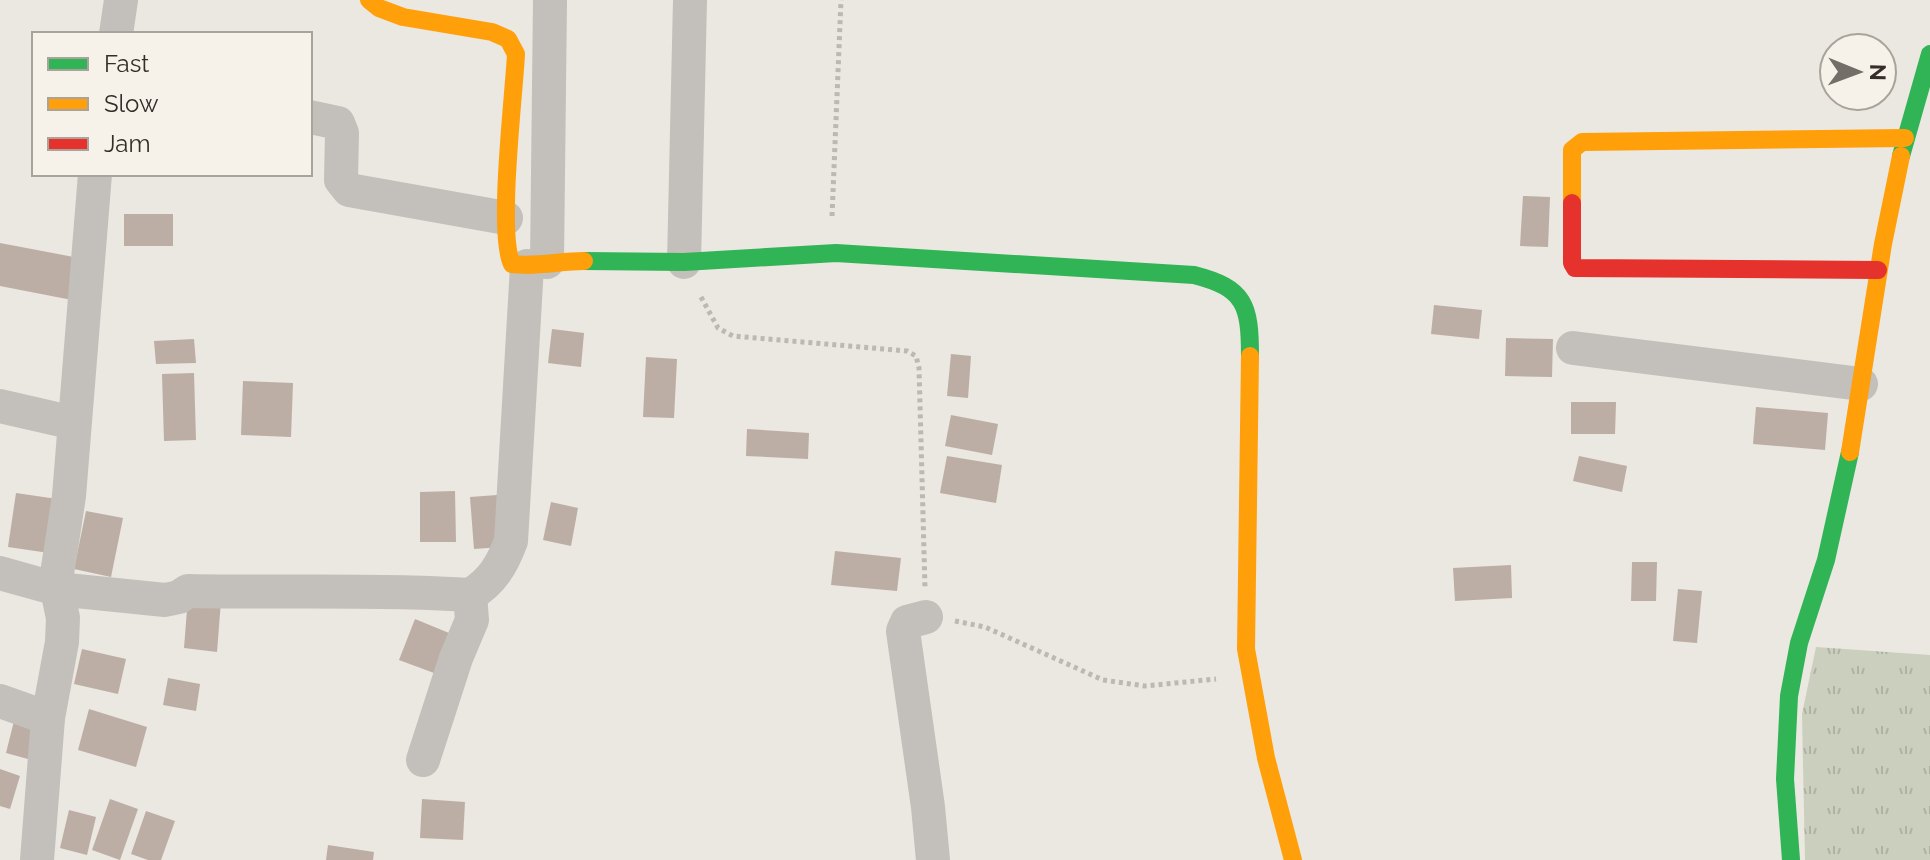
<svg xmlns="http://www.w3.org/2000/svg" width="1930" height="860" font-family="Raleway,sans-serif">
<defs>
<pattern id="grass-tufts" width="24" height="20" patternUnits="userSpaceOnUse" patternTransform="scale(2)"><rect width="24" height="20" fill="#cbcfbd"/><path d="M3 7l-1-3M5 7V3M7 7l1-3M15 17l-1-3M17 17v-4M19 17l1-3" fill="none" stroke="#afb2a2"/></pattern>
</defs>
<rect width="100%" height="100%" fill="#ebe7e1"/>
<!-- grass -->
<polygon fill="url(#grass-tufts)" points="1816,647 1930,655 1930,860 1805,860 1802,714"/>
<!-- building -->
<g fill="#bcaea5">
<polygon points="1523,196 1550,197 1548,247 1520,246"/>
<rect x="124" y="214" width="49" height="32"/>
<polygon points="0,243 79,258 72,300 0,286"/>
<polygon points="1434,305 1482,310 1479,339 1431,334"/>
<polygon points="552,329 584,333 581,367 548,363"/>
<polygon points="1506,338 1553,339 1552,377 1505,376"/>
<polygon points="194,339 196,363 156,364 154,341"/>
<polygon points="951,354 971,356 968,398 947,396"/>
<polygon points="646,357 677,359 674,418 643,417"/>
<polygon points="194,373 196,440 164,441 162,374"/>
<polygon points="243,381 293,383 291,437 241,435"/>
<polygon points="1571,402 1616,402 1615,434 1571,434"/>
<polygon points="1756,407 1828,413 1825,450 1753,444"/>
<polygon points="951,415 998,424 992,455 945,446"/>
<polygon points="747,429 809,433 808,459 746,456"/>
<polygon points="947,456 1002,465 996,503 940,493"/>
<polygon points="1579,456 1627,466 1622,492 1573,481"/>
<polygon points="455,491 456,542 420,542 420,492"/>
<polygon points="16,493 57,499 49,553 8,547"/>
<polygon points="497,495 501,547 474,549 470,497"/>
<polygon points="551,502 578,508 571,546 543,540"/>
<polygon points="86,511 123,518 111,577 74,569"/>
<polygon points="835,551 901,558 897,591 831,585"/>
<polygon points="1632,562 1657,562 1656,601 1631,601"/>
<polygon points="1511,565 1512,598 1455,601 1453,568"/>
<polygon points="1678,589 1702,591 1697,643 1673,641"/>
<polygon points="188,597 221,601 217,652 184,648"/>
<polygon points="415,619 449,633 434,673 399,660"/>
<polygon points="82,649 126,659 118,694 74,684"/>
<polygon points="168,678 200,684 196,711 163,705"/>
<polygon points="89,709 147,727 136,767 78,750"/>
<polygon points="14,721 37,727 28,759 6,753"/>
<polygon points="0,769 20,776 10,809 0,806"/>
<polygon points="110,799 138,809 120,860 92,850"/>
<polygon points="422,799 465,802 463,840 420,838"/>
<polygon points="69,810 96,817 87,855 60,848"/>
<polygon points="146,811 175,821 161,860 148,860 131,854"/>
<polygon points="328,845 374,852 373,860 326,860"/>
</g>
<g fill="none" stroke-linecap="round" stroke-linejoin="round">
<!-- path -->
<g stroke="#bcb8b3" stroke-width="5" stroke-dasharray="4 4" stroke-linecap="butt">
<polyline points="832,216 841,0"/>
<polyline points="701,297 718,328 733,336 907,351 916,356 919,368 925,588"/>
<polyline points="955,621 985,627 1103,680 1145,686 1216,679"/>
</g>
<!-- street -->
<g stroke="#c3bfba" stroke-width="34">
<polyline points="116,34 121,0"/>
<polyline points="310,117 338,123 342,133 341,180 349,190 506,218"/>
<polyline points="547,262 550,0"/>
<polyline points="684,262 690,0"/>
<polyline points="1573,348 1861,384"/>
<polyline points="0,406 74,423"/>
<path d="M 0,573 L 57,589 L 165,600 L 179,597 L 188,591 C 282,593 376,589 470,595 L 472,620 L 456,658 L 423,760"/>
<path d="M 470,595 C 492,582 502,565 511,541 L 527,266"/>
<polyline points="926,617 907,622 903,631 928,807 933,860"/>
<polyline points="0,701 48,718"/>
<polyline points="37,860 48,718 62,642 63,618 57,589 57,574 69,496 95,174"/>
</g>
<!-- fast -->
<g stroke="#30b455" stroke-width="18">
<polyline points="1901,156 1930,54"/>
<path d="M 584,261 L 684,262 L 836,253 L 1194,275 C 1245,288 1250,305 1250,356"/>
<polyline points="1791,860 1785,779 1789,696 1799,643 1826,560 1850,452"/>
</g>
<!-- slow -->
<g stroke="#ff9f0a" stroke-width="18">
<path d="M 369,0 L 379,8 L 403,17 L 492,32 L 508,39 L 516,54 C 514,95 497,234 512,264 C 536,267 560,261 584,261"/>
<polyline points="1572,203 1572,150 1582,142 1905,138"/>
<polyline points="1250,356 1246,649 1266,758 1293,860"/>
<polyline points="1850,452 1883,244 1901,156"/>
</g>
<!-- jam -->
<polyline stroke="#e5322d" stroke-width="18" points="1572,203 1572,263 1575,268 1878,270"/>
</g>
<!-- legend -->
<rect x="32" y="32" width="280" height="144" fill="#f7f2e9" stroke="#a9a39c" stroke-width="2"/>
<rect x="48" y="58" width="40" height="12" fill="#30b455" stroke="#a9a39c" stroke-width="2"/>
<text x="104" y="72" font-size="24" fill="#342d29">Fast</text>
<rect x="48" y="98" width="40" height="12" fill="#ff9f0a" stroke="#a9a39c" stroke-width="2"/>
<text x="104" y="112" font-size="24" fill="#342d29">Slow</text>
<rect x="48" y="138" width="40" height="12" fill="#e5322d" stroke="#a9a39c" stroke-width="2"/>
<text x="104" y="152" font-size="24" fill="#342d29">Jam</text>
<!-- north arrow -->
<g transform="translate(1858 72) rotate(91)"><circle r="38" fill="#f7f2e9" stroke="#a9a39c" stroke-width="2"/>
<path d="M0-6L14 30L0 20L-14 30Z" fill="#746e69"/>
<text y="-12" font-size="22" font-weight="bold" text-anchor="middle" fill="#342d29">N</text>
</g>
</svg>
